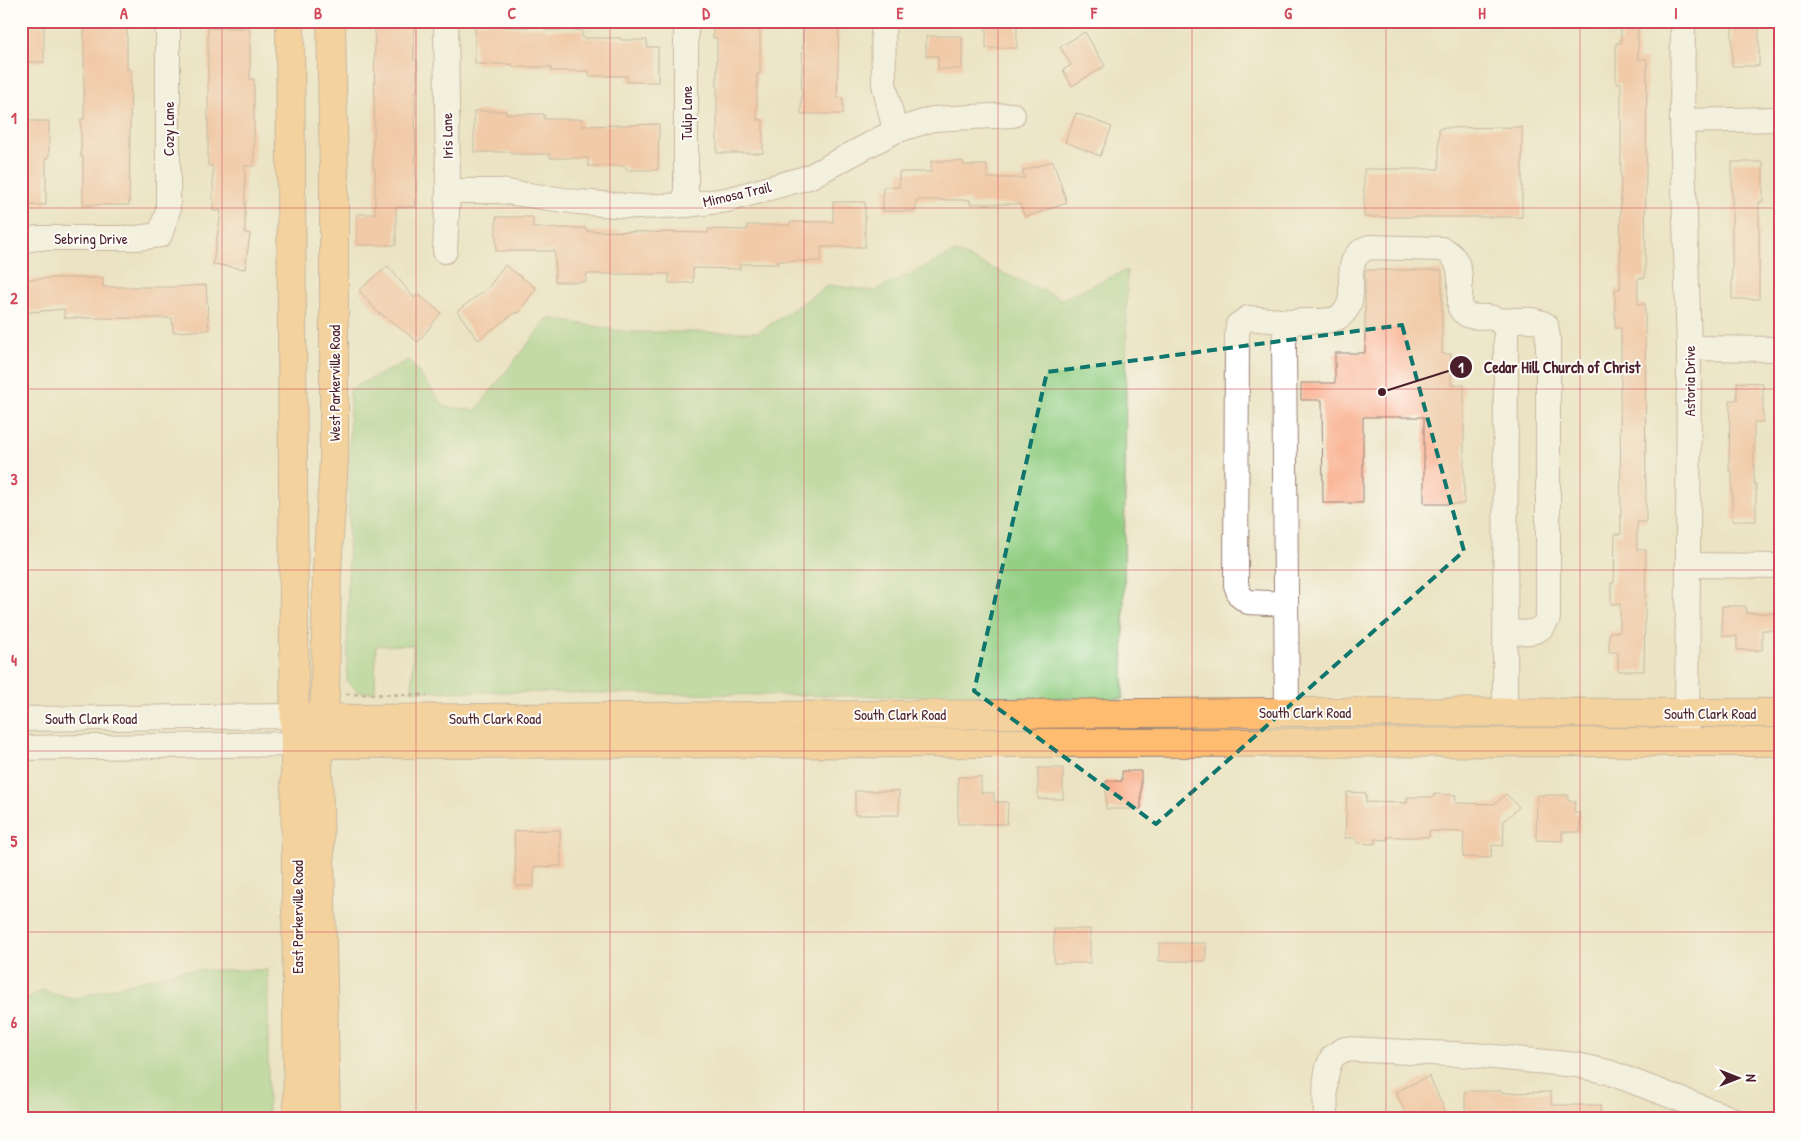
<svg xmlns="http://www.w3.org/2000/svg" width="1801" height="1140" font-family="'Patrick Hand',sans-serif">
<rect width="100%" height="100%" fill="#fdfcf7"/>
<filter id="ink" filterUnits="userSpaceOnUse"><feTurbulence type="fractalNoise" baseFrequency=".02" numOctaves="2"/><feDisplacementMap in="SourceGraphic" scale="10" xChannelSelector="R" yChannelSelector="G"/><feConvolveMatrix kernelMatrix="1 2 1 2 8 2 1 2 1" color-interpolation-filters="sRGB"/></filter>
<filter id="wash" filterUnits="userSpaceOnUse"><feTurbulence type="fractalNoise" baseFrequency=".0096" numOctaves="4" result="noise"/><feDisplacementMap in="SourceGraphic" scale="20" xChannelSelector="R" yChannelSelector="G"/><feGaussianBlur stdDeviation="1.12" result="paint"/><feColorMatrix in="noise" values="0 0 0 0 0 0 0 0 0 0 0 0 0 0 0 0 0 1.4 0 .05"/><feComposite in="paint" operator="in"/></filter>
<g filter="url(#wash)">
<rect width="100%" height="100%" fill="#ebe3c3"/>
<!-- green -->
<g fill="#92ce82" stroke="#6e7656">
<polygon points="955,252 1062,299 1127,270 1123,699 412,691 413,645 376,646 375,692 358,692 347,681 350,389 409,360 445,407 476,410 548,318 628,332 759,332 829,285 874,291"/>
<polygon points="181,970 268,970 268,1119 21,1119 21,1003 42,990 72,999"/>
</g>
<g id="blocks">
<!-- building -->
<g fill="#f9ab88">
<polygon points="760,21 760,74 757,74 757,120 763,120 763,153 717,153 717,38 713,38 713,22"/>
<rect x="986" y="21" width="31" height="27"/>
<polygon points="1621,21 1638,21 1638,59 1647,59 1645,278 1638,278 1638,304 1645,304 1646,522 1637,522 1637,550 1646,550 1644,671 1618,671 1618,652 1609,652 1609,632 1620,632 1620,604 1611,604 1611,583 1614,583 1615,534 1621,534 1620,387 1621,387 1621,328 1615,328 1615,289 1620,289 1621,141 1621,83 1616,83 1616,43 1621,43"/>
<polygon points="84,22 127,22 127,69 131,69 129,205 83,205 83,157 81,157 81,119 84,119"/>
<polygon points="375,22 414,22 414,60 417,60 417,92 415,92 416,207 396,207 396,245 357,245 357,214 375,214 375,168 373,168 373,137 374,137"/>
<polygon points="475,23 506,23 506,27 545,27 545,30 582,30 582,38 621,38 621,40 647,40 647,47 658,47 658,82 627,82 627,76 589,76 589,71 551,71 551,67 512,67 512,64 475,64"/>
<rect x="1732" y="24" width="27" height="42"/>
<rect x="21" y="26" width="23" height="36"/>
<polygon points="803,27 839,27 837,98 843,98 843,114 801,114"/>
<polygon points="208,28 250,28 250,79 254,79 254,166 245,166 245,233 250,234 245,269 213,264 221,211 213,211 213,166 208,166"/>
<polygon points="1085,32 1105,66 1072,86 1063,70 1071,65 1060,47"/>
<polygon points="926,36 962,36 962,69 938,69 938,56 926,56"/>
<polygon points="474,111 506,111 506,114 544,114 544,119 582,119 582,126 659,124 658,170 626,170 626,166 588,166 588,158 550,158 550,154 512,154 512,152 474,152"/>
<polygon points="1076,113 1112,127 1100,156 1065,142"/>
<polygon points="21,121 49,121 49,158 46,158 46,205 21,205"/>
<polygon points="1522,127 1522,217 1364,217 1364,169 1439,169 1439,128"/>
<polygon points="931,161 963,161 963,165 987,165 987,178 1025,178 1022,171 1053,161 1067,203 1025,217 1020,204 970,204 970,200 916,200 916,211 883,211 883,187 899,187 899,172 931,172"/>
<polygon points="1732,162 1763,162 1763,202 1759,202 1759,299 1732,299"/>
<polygon points="833,202 865,202 865,247 821,247 821,261 778,261 778,264 740,264 740,269 693,268 693,283 669,283 669,274 586,274 586,282 555,282 555,251 496,251 496,217 533,217 533,228 586,228 586,231 708,233 708,229 747,230 747,225 790,225 790,222 833,222"/>
<polygon points="505,265 536,288 518,314 516,312 478,340 457,311 488,288"/>
<polygon points="388,266 414,298 418,294 441,313 418,342 380,313 379,314 359,290"/>
<polygon points="1365,270 1442,270 1442,354 1451,354 1451,385 1464,385 1464,504 1424,504 1424,417 1363,417 1363,503 1323,503 1322,400 1301,400 1301,383 1335,383 1335,353 1365,353"/>
<polygon points="51,278 103,278 103,287 174,287 206,285 209,330 173,332 172,318 64,318 64,309 21,313 21,280"/>
<polygon points="1737,382 1763,383 1763,422 1754,422 1754,484 1756,484 1756,521 1732,521 1732,471 1729,471 1730,400 1737,400"/>
<polygon points="1722,606 1746,606 1746,613 1780,613 1780,630 1762,630 1762,650 1737,650 1737,636 1722,636"/>
<rect x="1038" y="768" width="25" height="31"/>
<polygon points="1122,771 1141,771 1141,809 1106,809 1106,781 1122,781"/>
<polygon points="958,777 981,777 981,793 994,793 994,802 1008,802 1007,824 958,824"/>
<rect x="855" y="791" width="44" height="24"/>
<polygon points="1347,792 1366,793 1366,802 1407,803 1407,797 1434,797 1434,794 1456,795 1455,803 1495,804 1506,794 1519,807 1504,821 1503,846 1492,845 1491,858 1463,857 1464,832 1429,831 1429,837 1387,837 1387,840 1375,839 1375,844 1357,843 1357,838 1345,838"/>
<polygon points="1537,795 1568,795 1568,801 1575,801 1574,813 1580,813 1580,832 1562,832 1562,841 1536,840"/>
<polygon points="560,830 561,866 534,867 534,886 516,886 514,831"/>
<rect x="1054" y="929" width="36" height="34"/>
<rect x="1159" y="943" width="47" height="18"/>
<polygon points="1429,1076 1449,1119 1408,1119 1396,1092"/>
<polygon points="1465,1091 1502,1091 1502,1093 1551,1092 1551,1105 1600,1105 1600,1119 1465,1119"/>
</g>
</g>
</g>
<g filter="url(#ink)">
<use href="#blocks" fill-opacity="0" stroke="#9a8177" stroke-width="1"/>
<g fill="none" stroke-linecap="round" stroke-linejoin="round">
<defs>
<g id="minor">
<polyline points="883,21 884,84 895,131"/>
<polyline points="1683,21 1682,121 1689,348 1687,742"/>
<polyline points="1682,121 1780,119"/>
<polyline points="448,191 500,191 578,202 639,207 686,205 727,200 809,177 895,131 933,119 1013,115"/>
<polyline points="686,205 686,21"/>
<polyline points="21,241 37,238 136,238 160,235 168,210 168,21"/>
<polyline points="445,251 448,191 446,21"/>
<path d="M 1501,321 C 1516,320 1533,317 1546,325 L 1548,338 L 1548,618 C 1540,637 1523,632 1505,632"/>
<polyline points="1689,348 1780,349"/>
<polyline points="1688,565 1780,566"/>
<polyline points="1286,604 1248,602 1240,596 1236,585 1237,335 1238,325 1248,318 1292,322"/>
<path d="M 1287,712 L 1284,342 L 1286,330 L 1292,322 C 1305,319 1328,324 1339,317 C 1366,299 1334,261 1369,247 L 1442,249 C 1466,259 1459,285 1460,308 C 1471,327 1493,305 1506,330 L 1505,712"/>
<polyline points="21,719 296,716"/>
<polyline points="21,748 296,744"/>
<path d="M 1326,1119 C 1326,1100 1322,1076 1332,1058 C 1335,1054 1341,1051 1345,1049 L 1473,1055 L 1577,1065 L 1608,1072 L 1732,1119"/>
</g>
<g id="major">
<path d="M 290,21 C 290,387 296,753 298,1119"/>
<polyline points="296,716 354,719 1287,712 1780,713"/>
<polyline points="296,744 1780,742"/>
<polyline points="326,1119 318,766 325,694 327,569 334,460 334,174 331,21"/>
</g>
</defs>
<!-- minor casing -->
<use href="#minor" stroke="#9a8177" stroke-width="26"/>
<!-- major casing -->
<use href="#major" stroke="#9a8177" stroke-width="30"/>
<!-- path -->
<polyline stroke="#9a8177" stroke-width="3" stroke-dasharray="4 4" stroke-linecap="butt" points="346,694 427,695"/>
<!-- minor -->
<use href="#minor" stroke="#fff" stroke-width="24"/>
<!-- major -->
<use href="#major" stroke="#fdbc6f" stroke-width="28"/>
</g>
</g>
<!-- marked area -->
<path d="M0 0H1801V1140H0ZM 1402,325 L 1464,551 L 1156,824 L 974,691 L 1047,372 Z" fill="#ebe3c3" fill-opacity=".55" fill-rule="evenodd"/>
<path fill="none" stroke="#0f766e" stroke-width="4" stroke-dasharray="10 6" stroke-linejoin="round" d="M 1402,325 L 1464,551 L 1156,824 L 974,691 L 1047,372 Z"/>
<!-- grid -->
<path fill="none" stroke="#d1495b" stroke-width="1" stroke-opacity="0.55" d="M 222,21 L 222,1119M 416,21 L 416,1119M 610,21 L 610,1119M 804,21 L 804,1119M 998,21 L 998,1119M 1192,21 L 1192,1119M 1386,21 L 1386,1119M 1580,21 L 1580,1119M 21,208 L 1780,208M 21,389 L 1780,389M 21,570 L 1780,570M 21,751 L 1780,751M 21,932 L 1780,932"/>
<g text-anchor="middle" dominant-baseline="central" stroke-width="4" stroke-linejoin="round" paint-order="stroke">
<!-- street labels -->
<g font-size="15" fill="#4a1f2b" stroke="#fdfcf7">
<text transform="translate(686 113) rotate(-90)">Tulip Lane</text>
<text transform="translate(168 129) rotate(-90)">Cozy Lane</text>
<text transform="translate(447 136) rotate(-91)">Iris Lane</text>
<text transform="translate(737 194) rotate(-13)">Mimosa Trail</text>
<text x="91" y="238">Sebring Drive</text>
<text transform="translate(1689 381) rotate(-90)">Astoria Drive</text>
<text transform="translate(334 383) rotate(-90)">West Parkerville Road</text>
<text x="1305" y="712">South Clark Road</text>
<text x="1710" y="713">South Clark Road</text>
<text x="900" y="714">South Clark Road</text>
<text x="91" y="718">South Clark Road</text>
<text x="495" y="718">South Clark Road</text>
<text transform="translate(297 917) rotate(-90)">East Parkerville Road</text>
</g>
</g>
<!-- callouts -->
<path fill="none" stroke="#4a1f2b" stroke-width="2" d="M1382 392L1461 367"/>
<g fill="#4a1f2b" stroke="#fdfcf7" stroke-width="2">
<circle cx="1382" cy="392" r="5"/>
<circle cx="1461" cy="367" r="12"/>
</g>
<g font-size="15" text-anchor="middle" font-weight="bold" fill="#fff">
<text x="1461" y="373">1</text>
</g>
<g font-size="16" text-anchor="middle" font-weight="bold" fill="#4a1f2b" stroke="#fdfcf7" stroke-width="4" stroke-linejoin="round" paint-order="stroke">
<text x="1562" y="373">Cedar Hill Church of Christ</text>
</g>
<!-- margin -->
<rect width="1801" height="1140" fill="none" stroke="#fdfcf7" stroke-width="55"/>
<!-- north arrow -->
<g transform="translate(1738 1078) rotate(90)" stroke="#fdfcf7" stroke-width="4" paint-order="stroke">
<path d="M0-4L9 19L0 12L-9 19Z" fill="#4a1f2b"/>
<text y="-8" font-size="14" font-weight="bold" text-anchor="middle" fill="#4a1f2b">N</text>
</g>
<rect x="28" y="28" width="1746" height="1084" fill="none" stroke="#d1495b" stroke-width="2"/>
<g font-size="16" text-anchor="middle" font-weight="bold" fill="#d1495b">
<text x="124" y="19">A</text>
<text x="318" y="19">B</text>
<text x="512" y="19">C</text>
<text x="706" y="19">D</text>
<text x="900" y="19">E</text>
<text x="1094" y="19">F</text>
<text x="1288" y="19">G</text>
<text x="1482" y="19">H</text>
<text x="1676" y="19">I</text>
<text x="14" y="124">1</text>
<text x="14" y="304">2</text>
<text x="14" y="485">3</text>
<text x="14" y="666">4</text>
<text x="14" y="847">5</text>
<text x="14" y="1028">6</text>
</g>
</svg>
